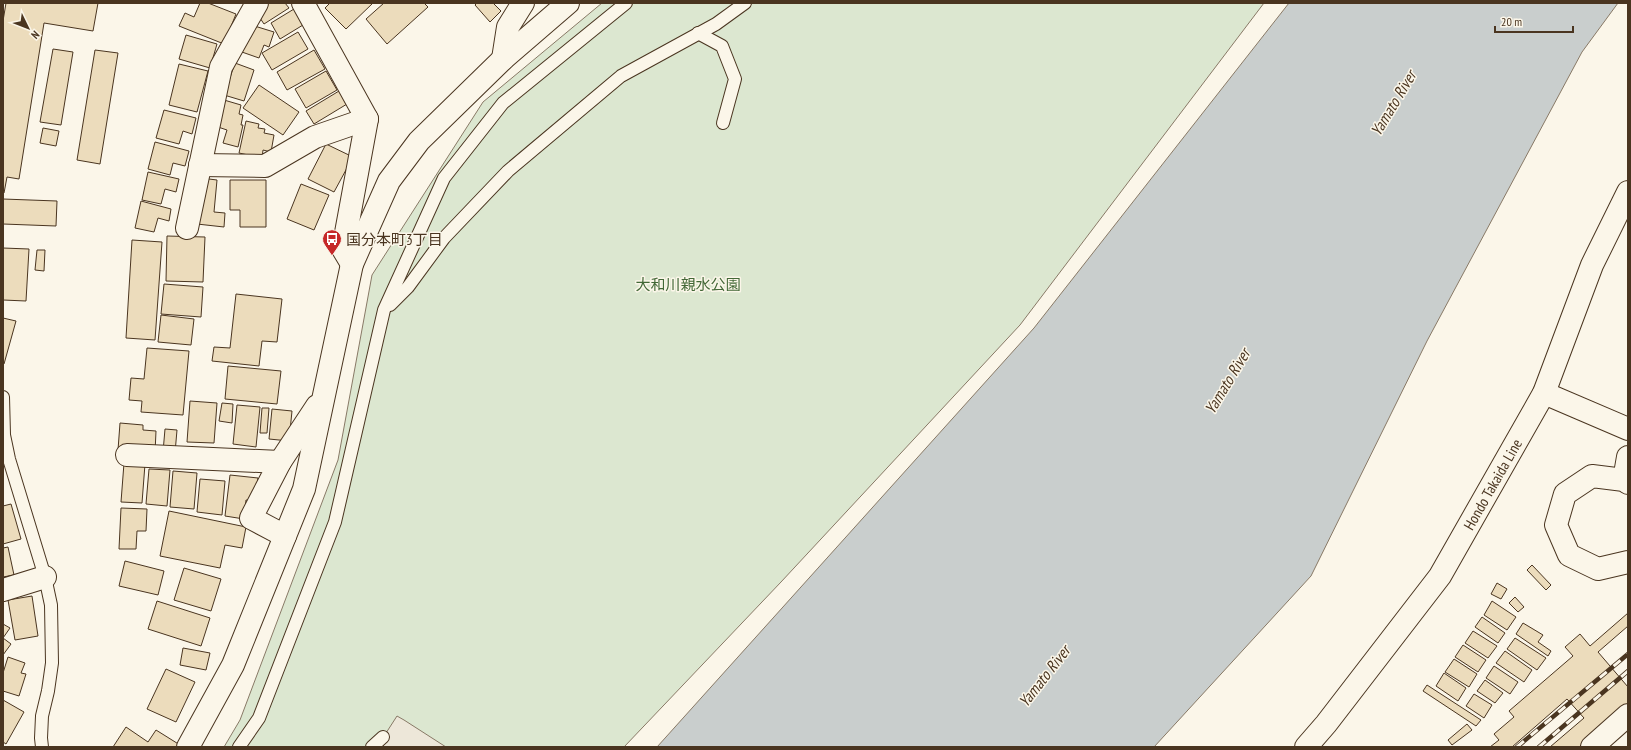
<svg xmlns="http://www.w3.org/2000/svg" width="1631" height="750" font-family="'PT Sans Narrow','Noto Sans JP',sans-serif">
<rect width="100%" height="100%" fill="#fbf6e9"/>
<!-- green -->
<polygon fill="#dce7d0" stroke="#887966" points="602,3 1264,3 1020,325 781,582 624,747 224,747 240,720 338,460 372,275 483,102"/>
<!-- parking -->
<polygon fill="#ede7d9" stroke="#887966" points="397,716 404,720 446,747 377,747"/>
<!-- water -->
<polygon fill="#c9cecd" stroke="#887966" points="1289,3 1618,3 1582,52 1427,341 1311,576 1154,747 657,747 1034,328"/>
<!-- building -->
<g fill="#ecdcbc" stroke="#4a3520">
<polygon points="6,3 98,3 93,31 44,23 19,179 7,177 4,193 3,192 3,21"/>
<polygon points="200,3 208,3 236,14 224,44 179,26 185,13 194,17"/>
<polygon points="261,3 285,3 289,8 264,24 256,12"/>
<polygon points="330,3 373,3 346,29 325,8"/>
<polygon points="384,3 424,3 428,7 387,44 366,19"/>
<polygon points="477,3 493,3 501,11 490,22 475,5"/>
<polygon points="294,9 303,25 280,39 271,23"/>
<polygon points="248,24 274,32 269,47 264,45 259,58 239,51"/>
<polygon points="298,32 308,49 272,70 262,53"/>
<polygon points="186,35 217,44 210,68 179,59"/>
<polygon points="53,49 73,52 61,125 40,122"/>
<polygon points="95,50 118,53 100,164 77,160"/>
<polygon points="314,50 325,69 287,90 277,72"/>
<polygon points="235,63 254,70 244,101 224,95"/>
<polygon points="179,64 208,71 197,112 169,105"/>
<polygon points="326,71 337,90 306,108 295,89"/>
<polygon points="259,85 299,112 283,135 243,108"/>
<polygon points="339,91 347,104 314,124 306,111"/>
<polygon points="224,100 241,105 239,114 243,115 241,125 243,125 238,147 223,143 227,130 218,127"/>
<polygon points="164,110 196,118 192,134 183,131 179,144 156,138"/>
<polygon points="246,121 259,124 258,128 265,129 264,133 274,135 271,152 263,150 262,158 239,153"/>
<polygon points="43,128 59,131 56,146 40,143"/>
<polygon points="155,142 189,151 185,166 173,163 170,175 148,169"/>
<polygon points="326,144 353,157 334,192 308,179"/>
<polygon points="148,172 179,179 176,192 165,189 161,204 142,200"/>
<polygon points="201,178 217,180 214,212 225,213 224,227 197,224"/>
<polygon points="230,180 266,180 266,227 240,227 240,210 230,210"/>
<polygon points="301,184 329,195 314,230 287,219"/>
<polygon points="3,199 57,201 56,226 3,224"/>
<polygon points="141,201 171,209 169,221 158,218 154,232 135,228"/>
<polygon points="167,236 205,237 203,282 166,281"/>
<polygon points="132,240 162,242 155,340 126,338"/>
<polygon points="3,248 29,249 26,301 3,300"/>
<polygon points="37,250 45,250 44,271 35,270"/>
<polygon points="164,284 203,287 201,317 161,314"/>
<polygon points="236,294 282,299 277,342 262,341 259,366 212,361 214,347 230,348"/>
<polygon points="161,315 194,319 191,345 158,342"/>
<polygon points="3,318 16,321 4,364 3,364"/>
<polygon points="147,348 189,351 183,415 141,412 142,401 129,400 131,378 144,379"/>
<polygon points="228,366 281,371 277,404 225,399"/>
<polygon points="190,401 217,403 214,443 187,442"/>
<polygon points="222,403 233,404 232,423 219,421"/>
<polygon points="237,405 260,407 256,447 233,444"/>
<polygon points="262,408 269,408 267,433 260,433"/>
<polygon points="272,409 292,411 289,441 269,439"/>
<polygon points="120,423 143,425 143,430 156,431 155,453 118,450"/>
<polygon points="165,429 177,430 175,453 163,452"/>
<polygon points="124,463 145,464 142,503 121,502"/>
<polygon points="149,469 170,470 167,506 146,504"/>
<polygon points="173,471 197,473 194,509 170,507"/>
<polygon points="230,475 258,478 255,501 246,500 244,519 225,516"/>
<polygon points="200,479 225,481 222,515 197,512"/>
<polygon points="11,504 21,539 3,544 3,506"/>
<polygon points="121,508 147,509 146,531 137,531 136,549 119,549"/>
<polygon points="169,511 246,527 242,548 225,545 220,568 160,556"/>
<polygon points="8,547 14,575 3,577 3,548"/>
<polygon points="125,561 164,571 158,595 119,586"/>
<polygon points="1532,565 1551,585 1546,590 1527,570"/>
<polygon points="184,568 221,579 211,611 174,600"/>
<polygon points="1497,583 1507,589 1501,599 1491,594"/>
<polygon points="32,596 38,636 15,640 8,600"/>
<polygon points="1515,597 1524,607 1518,612 1509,603"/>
<polygon points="157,601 210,618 201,646 148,629"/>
<polygon points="1492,601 1516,617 1507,630 1484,615"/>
<polygon points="1628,613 1628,626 1598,652 1628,687 1628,704 1579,747 1550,747 1584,718 1567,699 1512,747 1490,747 1499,740 1494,734 1514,717 1509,711 1573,656 1565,647 1580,634 1590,646"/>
<polygon points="1482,617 1505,633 1498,643 1475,627"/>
<polygon points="1523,623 1543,635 1538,642 1551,651 1548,656 1516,634"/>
<polygon points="3,624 10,628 3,638 11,644 3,655"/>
<polygon points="1473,631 1497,646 1488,658 1465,643"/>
<polygon points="1515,638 1546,658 1537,670 1507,649"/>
<polygon points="1463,645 1486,660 1478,672 1455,657"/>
<polygon points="183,648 210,653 206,670 180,665"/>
<polygon points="1505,651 1532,670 1524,682 1496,663"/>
<polygon points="8,657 25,663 21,673 26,674 19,696 3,691 3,673"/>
<polygon points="1454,659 1477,674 1469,687 1445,672"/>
<polygon points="1494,666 1518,682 1510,694 1486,678"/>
<polygon points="166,669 195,682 176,722 147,709"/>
<polygon points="1444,673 1466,688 1458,701 1436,686"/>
<polygon points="1485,680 1503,693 1495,703 1477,691"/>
<polygon points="1427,685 1481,720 1476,726 1423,691"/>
<polygon points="1474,694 1492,705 1484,718 1466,706"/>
<polygon points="3,700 24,712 6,744 3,742"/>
<polygon points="1467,724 1472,730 1452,745 1448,740"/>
<polygon points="126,727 148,742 156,730 180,745 179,747 113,747"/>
</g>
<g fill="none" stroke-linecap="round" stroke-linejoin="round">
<defs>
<g id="service">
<polyline points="698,33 722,46 735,79 723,123"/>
<polyline points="390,305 408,287 444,238 508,171 621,76 716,24 745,3"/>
<polyline points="3,397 4,435 9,459 45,577 51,605 52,663 48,691 42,716 41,738 42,747"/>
<polyline points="239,747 259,718 335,522 384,310 444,178 503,103 626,3"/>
<polyline points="372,747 383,737"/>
</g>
<g id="minor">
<polyline points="303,3 367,119 343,249 352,264"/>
<polyline points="503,59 508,27 523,3"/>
<polyline points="200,165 265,166 315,137 367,119"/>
<polyline points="187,228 221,67 257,3"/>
<polyline points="127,455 280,462"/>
<polyline points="1628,483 1624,480 1592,476 1565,494 1556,525 1569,555 1598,569 1628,562"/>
<polyline points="285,536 251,518 280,462 317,406"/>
<polyline points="3,590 45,577"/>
<polyline points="188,747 233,665 304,489 352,264 389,181 419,141 503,59 568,3"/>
<polyline points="1592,747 1628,715"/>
</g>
<g id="tertiary">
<polyline points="1544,393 1628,429"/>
<polyline points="1624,480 1628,457"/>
</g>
<g id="secondary">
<path id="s1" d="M 1306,747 L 1326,724 L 1440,576 L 1544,393 L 1592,265 L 1628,192"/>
</g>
</defs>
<!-- service casing -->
<use href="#service" stroke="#4a3520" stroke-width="14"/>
<!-- minor casing -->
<use href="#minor" stroke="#4a3520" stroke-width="24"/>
<!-- tertiary casing -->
<use href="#tertiary" stroke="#4a3520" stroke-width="24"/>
<!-- secondary casing -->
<use href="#secondary" stroke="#4a3520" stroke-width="24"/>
<!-- service -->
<use href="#service" stroke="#fbf6e9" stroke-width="12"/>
<!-- minor -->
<use href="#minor" stroke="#fbf6e9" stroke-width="22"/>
<!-- tertiary -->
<use href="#tertiary" stroke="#fbf6e9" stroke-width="22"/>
<!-- secondary -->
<use href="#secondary" stroke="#fbf6e9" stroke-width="22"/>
<defs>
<g id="rail">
<polyline points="1517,747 1628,654"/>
<polyline points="1539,747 1628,671"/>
</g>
</defs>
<!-- rail casing -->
<use href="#rail" stroke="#4a3520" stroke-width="4.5"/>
<!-- rail -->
<use href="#rail" stroke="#fbf6e9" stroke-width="3" stroke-dasharray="9" stroke-linecap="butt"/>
</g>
<!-- icons -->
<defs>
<symbol id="bus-pin" viewBox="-11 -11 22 30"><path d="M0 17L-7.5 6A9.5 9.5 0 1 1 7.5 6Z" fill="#c62828" stroke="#fbf6e9"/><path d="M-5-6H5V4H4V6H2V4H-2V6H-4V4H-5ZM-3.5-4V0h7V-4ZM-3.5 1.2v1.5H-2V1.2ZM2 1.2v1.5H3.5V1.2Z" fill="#fff"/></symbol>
</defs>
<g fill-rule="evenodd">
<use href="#bus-pin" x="321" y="228" width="22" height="30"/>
</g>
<g text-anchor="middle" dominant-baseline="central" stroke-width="3" stroke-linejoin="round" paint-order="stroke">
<!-- poi labels -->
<g font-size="15" fill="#4a3520" stroke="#fbf6e9" text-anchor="start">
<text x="346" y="239">国分本町3丁目</text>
</g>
<!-- park labels -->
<g font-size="15" fill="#436837" stroke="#fbf6e9">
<text x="688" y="284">大和川親水公園</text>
</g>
<!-- street labels -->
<g font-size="15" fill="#4a3520" stroke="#fbf6e9">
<text stroke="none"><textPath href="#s1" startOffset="323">Hondo Takaida Line</textPath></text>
</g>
<!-- water labels -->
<g font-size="16" font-style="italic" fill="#4a3520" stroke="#fbf6e9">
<text transform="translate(1393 103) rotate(-59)">Yamato River</text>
<text transform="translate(1227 381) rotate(-59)">Yamato River</text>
<text transform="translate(1044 676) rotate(-52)">Yamato River</text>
</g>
</g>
<!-- border -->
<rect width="1631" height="750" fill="none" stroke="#4a3520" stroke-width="8"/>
<!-- north arrow -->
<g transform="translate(28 28) rotate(133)" stroke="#fbf6e9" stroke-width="3" paint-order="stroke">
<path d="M0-3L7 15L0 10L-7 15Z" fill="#4a3520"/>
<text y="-6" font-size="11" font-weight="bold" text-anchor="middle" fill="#4a3520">N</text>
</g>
<!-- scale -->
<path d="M1495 26v6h78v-6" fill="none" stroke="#4a3520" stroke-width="2"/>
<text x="1501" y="26" font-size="12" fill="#4a3520" stroke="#fbf6e9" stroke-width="3" paint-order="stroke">20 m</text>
</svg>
